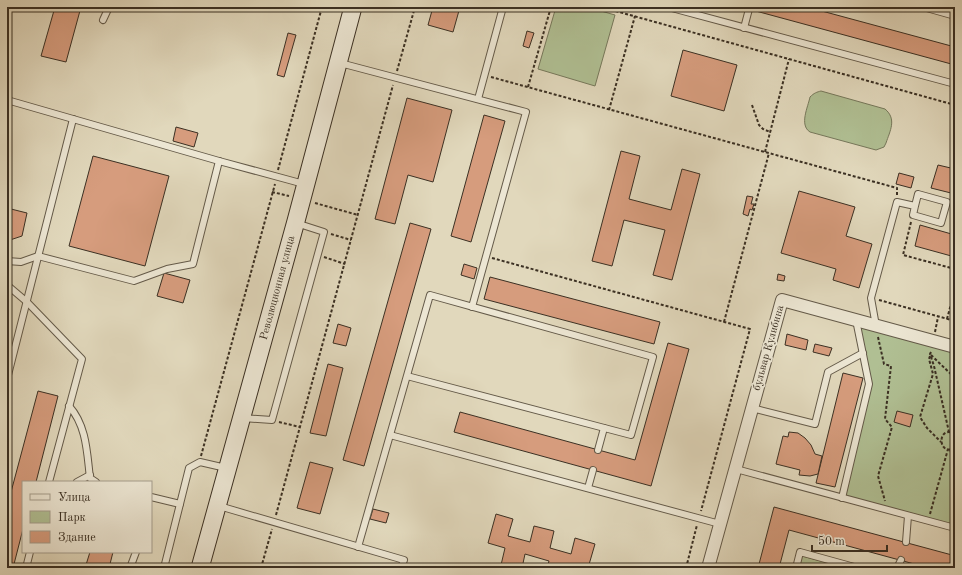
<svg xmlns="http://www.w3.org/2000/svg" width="962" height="575" font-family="'Old Standard TT',serif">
<rect width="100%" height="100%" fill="#e1d8bc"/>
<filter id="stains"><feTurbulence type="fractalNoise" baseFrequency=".005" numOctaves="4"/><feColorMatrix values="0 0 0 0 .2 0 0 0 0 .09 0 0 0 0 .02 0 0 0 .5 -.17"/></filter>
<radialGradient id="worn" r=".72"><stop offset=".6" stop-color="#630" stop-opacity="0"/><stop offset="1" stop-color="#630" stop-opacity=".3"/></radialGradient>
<!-- green -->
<g fill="#b0bf93" stroke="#76785b">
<polygon points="556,7 587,7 615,15 595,86 538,69"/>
<path d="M 821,91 L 885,109 C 897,119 890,131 886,143 L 884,147 L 876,150 L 810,132 C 799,125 808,107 810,97 C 814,93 817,92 821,91 Z"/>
<polygon points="857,322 955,348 955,527 843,496 870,383"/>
<polygon points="802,556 847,568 799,568"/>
</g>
<!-- building -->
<g fill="#d69c7d" stroke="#3b3023">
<polygon points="55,7 81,7 66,62 41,56"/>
<polygon points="433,7 460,7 453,32 428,25"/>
<polygon points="741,7 807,7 955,47 955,65"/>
<polygon points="527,31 534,33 529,48 523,46"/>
<polygon points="288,33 296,35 284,77 277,75"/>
<polygon points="683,50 737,65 724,111 671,96"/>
<polygon points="407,98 452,110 433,182 408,175 395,224 375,219"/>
<polygon points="484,115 505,121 471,242 451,236"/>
<polygon points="176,127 198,133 194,147 173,141"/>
<polygon points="621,151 640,156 629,199 671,210 682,169 700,174 672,280 653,275 665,230 624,220 612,266 592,261"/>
<polygon points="93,156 169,176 145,266 69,246"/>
<polygon points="938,165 955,169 955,194 931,188"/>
<polygon points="899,173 914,177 911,188 896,184"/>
<polygon points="799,191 855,207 846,236 872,244 859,288 833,280 836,269 781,253"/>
<polygon points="747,196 753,197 751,204 754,204 752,210 750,209 748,216 743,214"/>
<polygon points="7,208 27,213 22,236 7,241"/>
<polygon points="410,223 431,229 364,466 343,460"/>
<polygon points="920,225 955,235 955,257 915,246"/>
<polygon points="464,264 477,268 474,279 461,275"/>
<polygon points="164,273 190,280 183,303 157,296"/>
<polygon points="778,274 785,276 784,281 777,280"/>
<polygon points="490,277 660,322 654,344 484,299"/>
<polygon points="338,324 351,328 346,346 333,343"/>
<polygon points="787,334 808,340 806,350 785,345"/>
<polygon points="668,343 689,349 651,486 454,432 460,412 635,460"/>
<polygon points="815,344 832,348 829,356 813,352"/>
<polygon points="328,364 343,368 326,436 310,433"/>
<polygon points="843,373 863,378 835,487 816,483"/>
<polygon points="38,391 58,396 36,482 23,482 23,529 13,568 7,568 7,507"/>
<polygon points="897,411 913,415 910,427 894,422"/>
<polygon points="789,432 798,433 805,438 811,445 815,454 822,456 818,474 810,476 799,475 800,470 776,464 783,436 788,437"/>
<polygon points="310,462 333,468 320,514 297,508"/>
<polygon points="774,507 952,555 949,568 929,568 789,530 779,568 758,568"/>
<polygon points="373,509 389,513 386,523 370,519"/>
<polygon points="496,514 513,519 508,536 530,542 534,526 554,531 550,548 571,554 575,538 595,544 588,568 575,568 568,566 567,568 547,568 549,561 525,554 522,568 511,568 501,565 505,548 488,543"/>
<polygon points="90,552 113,552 109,568 85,568"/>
</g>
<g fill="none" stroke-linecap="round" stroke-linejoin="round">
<defs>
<g id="lane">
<polyline points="668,7 955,84"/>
<polyline points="923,7 955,16"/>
<polyline points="103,20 109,7"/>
<polyline points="744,28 749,9"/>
<polyline points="340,63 526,112 472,307"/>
<polyline points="478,99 503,7"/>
<polyline points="7,100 219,161 304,184"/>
<polyline points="7,261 21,262 38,256 134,281 167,269 193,264 219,161"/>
<polyline points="7,285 27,302 82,359 49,482"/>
<polyline points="876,326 871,298 897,202 915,206 918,194 947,202 941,223 913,215 915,206"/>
<polyline points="7,379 73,119"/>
<path d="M 69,406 C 87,426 87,454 90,478 L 96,482"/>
<polyline points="752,408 815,424 828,372 863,353"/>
<polyline points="243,418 272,420 324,232 296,223"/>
<polyline points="390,435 720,524"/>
<polyline points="598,450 604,428"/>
<polyline points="736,469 955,528"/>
<polyline points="77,482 90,475"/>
<polyline points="588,488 593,470"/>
<polyline points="151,497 180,504"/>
<polyline points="842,498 869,384 856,320"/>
<polyline points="219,506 404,560 401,568"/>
<polyline points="906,542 908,516"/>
<polyline points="358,547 430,295 653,357 631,435 407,376"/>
<polyline points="26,568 30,552"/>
<polyline points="130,568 136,552"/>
<polyline points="164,568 189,468 200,462 226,468"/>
<polyline points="796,568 800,552 858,568"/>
<polyline points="897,568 901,560"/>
</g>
<polyline id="street" points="708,568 782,300 955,347"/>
<polyline id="secondary" points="200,568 296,221 353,7"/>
</defs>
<!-- lane casing -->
<use href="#lane" stroke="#645a49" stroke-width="8"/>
<!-- street casing -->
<use href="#street" stroke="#645a49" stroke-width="14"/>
<!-- secondary casing -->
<use href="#secondary" stroke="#3b3023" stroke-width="19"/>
<!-- path -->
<g stroke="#3b3023" stroke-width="2" stroke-dasharray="3 2" stroke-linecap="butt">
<polyline points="601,7 955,105"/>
<polyline points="397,71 415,7"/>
<polyline points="491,77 765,152 897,188 897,195"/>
<polyline points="528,87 551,7"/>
<polyline points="752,105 759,125 763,129 770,132"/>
<polyline points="609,110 635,16"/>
<polyline points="765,152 789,59"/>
<polyline points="278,170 322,7"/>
<polyline points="272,192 289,196"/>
<polyline points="315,203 358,215"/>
<polyline points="911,222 903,255 955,269"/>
<polyline points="331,234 351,240"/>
<polyline points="324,257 345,264"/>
<polyline points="492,258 750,329 701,511"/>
<polyline points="879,300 955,321"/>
<polyline points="947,319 955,289"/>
<polyline points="724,322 769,153"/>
<polyline points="935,332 938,317"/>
<polyline points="878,337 884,364 891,366 885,419 892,427 878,476 885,501"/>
<polyline points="931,352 930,354 934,366 949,432"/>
<polyline points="931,355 955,378"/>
<polyline points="930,356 929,359 933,374 920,417 927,428 941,442"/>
<polyline points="279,422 300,427"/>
<path d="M 955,434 C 937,424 937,457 955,448"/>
<polyline points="950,449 955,466"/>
<polyline points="201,456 275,184"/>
<polyline points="930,514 948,449"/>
<polyline points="276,515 393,85"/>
<polyline points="261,568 272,529"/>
<polyline points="686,568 697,525"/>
</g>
<!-- lane -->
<use href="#lane" stroke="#ece6d3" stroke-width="6"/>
<!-- street -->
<use href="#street" stroke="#ece6d3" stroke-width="12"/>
<!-- secondary -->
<use href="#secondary" stroke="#ece6d3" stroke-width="17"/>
</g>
<g text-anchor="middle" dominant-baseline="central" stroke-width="3.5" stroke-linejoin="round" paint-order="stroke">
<!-- street labels -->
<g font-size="11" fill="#3b3023" stroke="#ece6d3">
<text transform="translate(278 288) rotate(-75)">Революционная улица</text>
<text transform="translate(769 348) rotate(-74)">бульвар Кулибина</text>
</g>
</g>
<!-- margin -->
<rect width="962" height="575" fill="none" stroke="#e1d8bc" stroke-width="24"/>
<rect x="8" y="8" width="946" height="559" fill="none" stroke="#3b3023" stroke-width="2"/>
<rect x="12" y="12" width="938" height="551" fill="none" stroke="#3b3023"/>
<!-- legend -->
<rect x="22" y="481" width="130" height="72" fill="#ece6d3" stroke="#a59d8d"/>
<rect x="30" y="494" width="20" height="6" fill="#ece6d3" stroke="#a59d8d"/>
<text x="58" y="501" font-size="12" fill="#3b3023">Улица</text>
<rect x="30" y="511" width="20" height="12" fill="#b0bf93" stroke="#a59d8d"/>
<text x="58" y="521" font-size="12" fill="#3b3023">Парк</text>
<rect x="30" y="531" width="20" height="12" fill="#d69c7d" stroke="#a59d8d"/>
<text x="58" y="541" font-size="12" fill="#3b3023">Здание</text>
<!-- scale -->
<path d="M812 545v6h75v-6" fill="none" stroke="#3b3023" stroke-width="2"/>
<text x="818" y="545" font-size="12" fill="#3b3023" stroke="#ece6d3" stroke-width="3" paint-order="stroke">50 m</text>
<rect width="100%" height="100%" filter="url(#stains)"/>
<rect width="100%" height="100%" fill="url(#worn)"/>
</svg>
